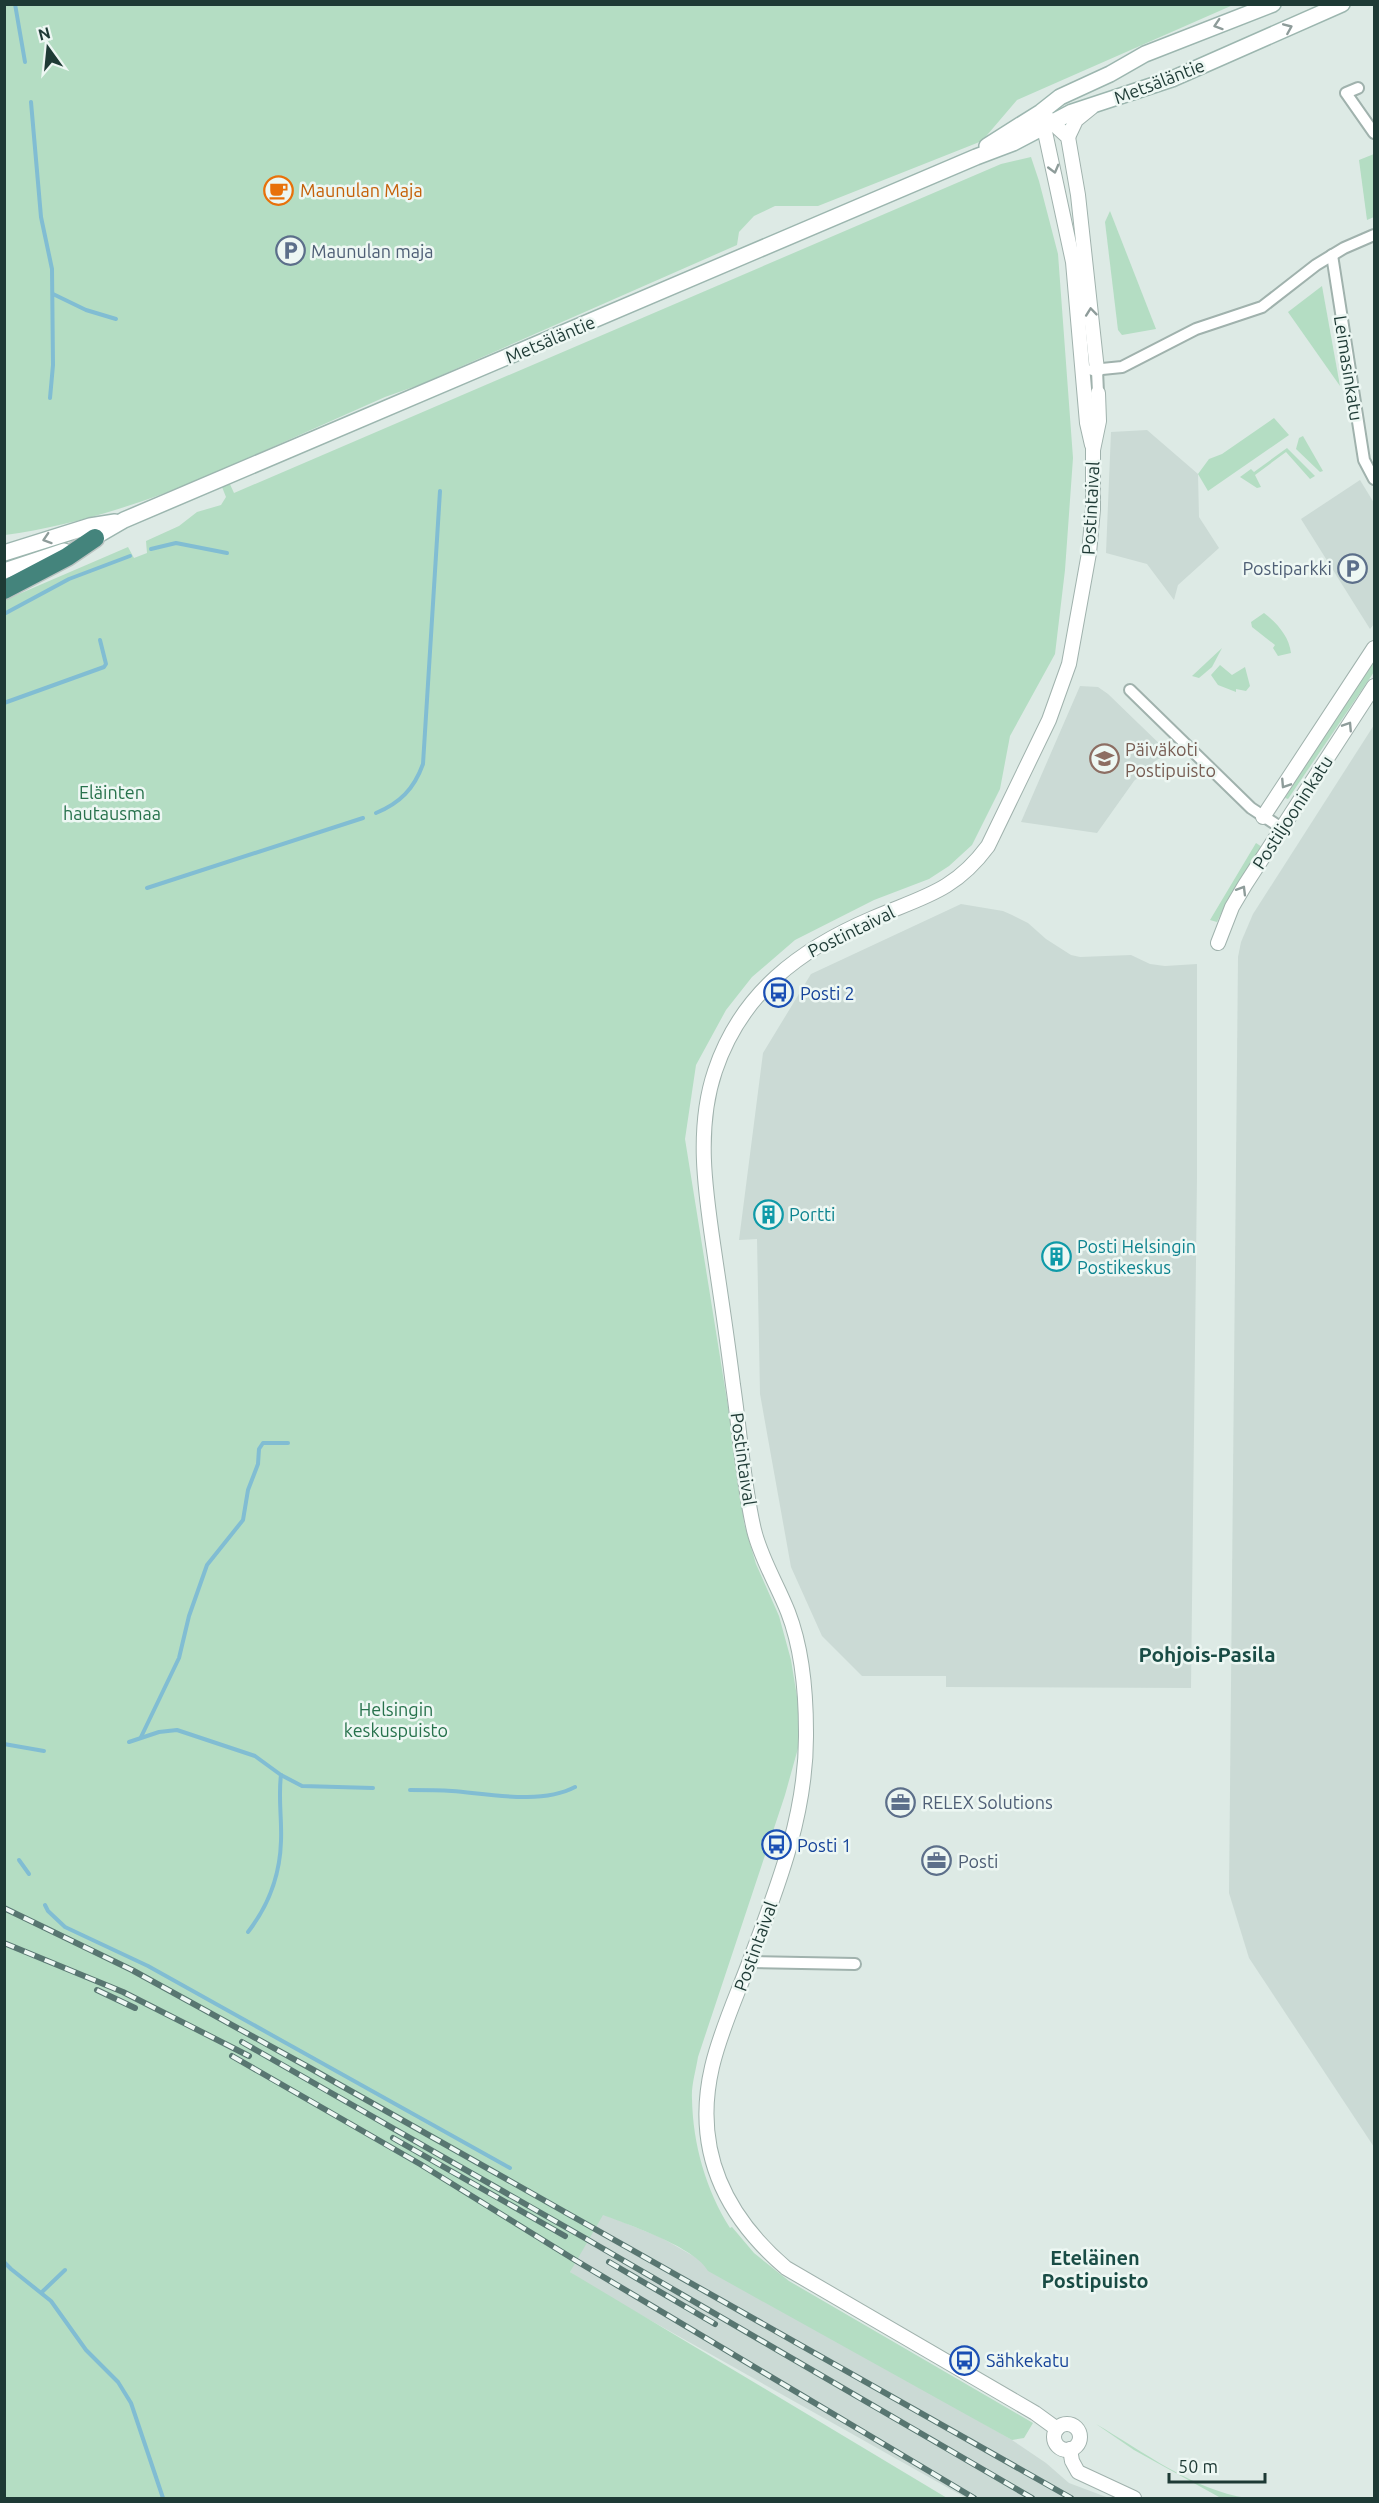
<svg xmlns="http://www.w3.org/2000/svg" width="1379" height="2503" font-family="Ubuntu,sans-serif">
<rect width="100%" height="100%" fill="#ddeae5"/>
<!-- built -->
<g fill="#cbdad5">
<polygon points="1147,430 1198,474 1199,517 1219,548 1178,585 1174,600 1147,564 1106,553 1111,432"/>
<polygon points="1360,480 1374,503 1374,624 1370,629 1301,519"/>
<polygon points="1080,686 1098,687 1108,694 1169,753 1155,761 1134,781 1097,833 1021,822"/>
<polygon points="1374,725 1374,2147 1249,1958 1229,1893 1238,957 1241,942 1253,914"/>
<polygon points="961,904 1003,911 1012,915 1028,923 1046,939 1071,955 1080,957 1131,955 1150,964 1165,966 1197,964 1197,1177 1191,1688 946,1687 946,1676 862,1676 822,1636 791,1567 760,1394 757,1239 739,1240 763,1053 811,974"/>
<polygon points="598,2212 662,2238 1012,2440 1046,2463 1069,2483 1109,2498 966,2498 593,2288 570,2272"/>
</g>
<!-- green -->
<g fill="#b4ddc3">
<path d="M 5,5 L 1233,5 L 1017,100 L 982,141 L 818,206 L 775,206 L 754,216 L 739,232 L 737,245 L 419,385 L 385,397 L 223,469 L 234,493 L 1001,164 L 1031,157 L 1039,181 L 1058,254 L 1073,458 L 1065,570 L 1055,654 L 1010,736 L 1000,789 L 972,845 L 949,866 L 929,879 L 874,900 L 795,940 L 752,977 L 726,1010 L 696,1065 L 685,1139 L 739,1475 L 744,1523 L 756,1564 L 779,1616 L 791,1660 L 799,1709 L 800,1741 L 785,1795 L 698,2057 C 696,2070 691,2086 692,2099 C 693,2145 706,2190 730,2228 L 732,2227 L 754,2253 L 789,2281 L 1033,2423 L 1024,2438 L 1012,2440 L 708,2271 C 695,2247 629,2225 603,2215 L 570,2272 L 947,2498 L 5,2498 L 5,600 L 128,547 L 134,558 L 147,553 L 146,541 L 179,526 L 197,512 L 221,505 L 226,497 L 216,472 C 151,501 74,526 5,535 Z"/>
<polygon points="1374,154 1374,217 1367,220 1359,160"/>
<polygon points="1110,211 1156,329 1122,335 1118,330 1105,222"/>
<polygon points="1322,286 1340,386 1288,312"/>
<polygon points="1274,418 1289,435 1208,491 1198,474 1209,459 1222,454"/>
<polygon points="1303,436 1323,471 1320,472 1296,449 1299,438"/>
<polygon points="1287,448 1315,476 1310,479 1286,452 1255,475 1261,487 1257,488 1240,477 1251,469 1254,472"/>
<path d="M 1264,613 C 1277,623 1289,636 1291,653 L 1278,656 L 1273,648 L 1275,645 L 1252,627 L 1251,622 Z"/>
<polygon points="1222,648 1212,667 1199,678 1192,676"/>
<polygon points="1374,659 1374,672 1288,799 1285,798"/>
<polygon points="1220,665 1232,675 1245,667 1250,686 1246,691 1236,689 1236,692 1218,685 1211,675"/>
<polygon points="1256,843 1262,847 1228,899 1217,922 1210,920"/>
<path d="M 1096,2424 C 1144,2452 1193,2490 1247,2498 L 1219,2497 L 1134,2450 Z"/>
</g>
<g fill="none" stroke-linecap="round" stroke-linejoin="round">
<!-- stream -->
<g stroke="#81bdd3" stroke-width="4">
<polyline points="15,4 25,62"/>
<polyline points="31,102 41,217 52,269 53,365 50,398"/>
<polyline points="53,294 86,310 116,319"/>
<polyline points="151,549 176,543 227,553"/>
<polyline points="4,614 69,579 130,556"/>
<polyline points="4,703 104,667 106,664 100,640"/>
<path d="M 376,813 C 400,803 414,789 423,764 L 440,491"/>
<polyline points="147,888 363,818"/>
<polyline points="141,1737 179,1658 189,1616 207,1565 243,1520 248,1490 258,1464 259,1449 263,1443 288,1443"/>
<polyline points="129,1742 159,1732 177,1730 255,1756 281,1775 302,1786 373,1788"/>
<polyline points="4,1744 44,1751"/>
<path d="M 410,1790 C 424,1790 438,1790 452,1791 C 489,1794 541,1805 575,1787"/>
<polyline points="19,1860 29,1874"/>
<polyline points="45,1905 48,1911 65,1927 148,1966 510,2168"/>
<path d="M 248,1932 C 269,1905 280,1876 281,1841 C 282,1819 278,1797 281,1775"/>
<polyline points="4,2262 11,2269 51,2301 86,2350 118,2382 131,2403 163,2498"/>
<polyline points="42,2292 65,2270"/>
</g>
<defs>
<g id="minor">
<polyline points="1358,88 1346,93 1374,133"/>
<polyline points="1332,255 1364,460 1374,479"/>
<polyline points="1092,370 1122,367 1196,329 1262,307 1316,265 1344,248 1374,235"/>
<polyline points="1097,370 1098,393"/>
<polyline points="1130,690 1251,808 1283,829"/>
<polyline points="750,1962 855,1964"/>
</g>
<g id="tertiary">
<polyline points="1045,116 1068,137 1078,195 1097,370"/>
<polyline points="1042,118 1073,262 1087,423 1092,445"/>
<polyline points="1068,137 1076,120 1092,107"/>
<polyline points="1263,817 1374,648"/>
<polyline points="1218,943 1232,907 1245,885 1374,686"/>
<circle cx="1067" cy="2437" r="13"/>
<path d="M 1057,2429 L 1035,2413 L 786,2268 C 724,2215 693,2149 712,2067 C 721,2028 740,1989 753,1952 C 780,1881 807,1810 806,1732 C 806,1694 802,1648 788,1612 C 777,1584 761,1559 754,1530 C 743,1483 740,1432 733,1385 C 728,1345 722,1304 716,1264 C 707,1201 694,1133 715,1071 C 741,993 800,949 873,918 C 922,897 954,892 988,846 L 1049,720 L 1069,664 L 1089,553 L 1093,509 L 1093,450 L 1099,421 L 1098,393"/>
<polyline points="1070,2449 1072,2461 1078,2472 1134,2498"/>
</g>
<g id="secondary">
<polyline points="987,146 1041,112 1060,97 1110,74 1145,54 1273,4"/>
<polyline points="86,542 124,520 976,157 1013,143 1072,112 1172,79 1342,4"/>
<polyline points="4,553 90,526 115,522"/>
<polyline points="4,571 64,551"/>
</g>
<polyline id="trunk" points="4,590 67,557 95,538"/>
</defs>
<!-- minor casing -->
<use href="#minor" stroke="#a0b2ad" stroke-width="14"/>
<!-- tertiary casing -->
<use href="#tertiary" stroke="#a0b2ad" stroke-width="16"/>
<!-- secondary casing -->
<use href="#secondary" stroke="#9cb6af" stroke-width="18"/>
<!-- trunk casing -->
<use href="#trunk" stroke="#bcc4c2" stroke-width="21"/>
<!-- minor -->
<use href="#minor" stroke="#fff" stroke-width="10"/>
<!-- tertiary -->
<use href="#tertiary" stroke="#fff" stroke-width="14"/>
<!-- secondary -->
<use href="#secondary" stroke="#fff" stroke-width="15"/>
<!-- trunk -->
<use href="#trunk" stroke="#44847c" stroke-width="18"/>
<defs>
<g id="rail">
<polyline points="4,1908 132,1970 310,2068 1071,2498"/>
<polyline points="4,1943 123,1992 249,2056"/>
<polyline points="97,1990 135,2008"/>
<polyline points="242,2042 583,2237 1032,2498"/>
<polyline points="232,2056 420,2164 575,2260 974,2498"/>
<polyline points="393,2138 565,2236"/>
<polyline points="609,2262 715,2324"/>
</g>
</defs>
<!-- rail casing -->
<use href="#rail" stroke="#587671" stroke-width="6"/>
<!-- rail -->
<use href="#rail" stroke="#edf7f3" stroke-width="4" stroke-dasharray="11" stroke-linecap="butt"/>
</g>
<!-- one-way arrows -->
<defs><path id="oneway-chevron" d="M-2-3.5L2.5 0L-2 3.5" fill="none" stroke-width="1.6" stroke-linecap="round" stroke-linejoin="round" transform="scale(1.5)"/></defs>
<g stroke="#8e9c9a">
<use href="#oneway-chevron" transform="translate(1218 25) rotate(162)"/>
<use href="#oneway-chevron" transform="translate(1288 28) rotate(-23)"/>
<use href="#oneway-chevron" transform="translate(1054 169) rotate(75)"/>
<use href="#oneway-chevron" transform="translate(1091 312) rotate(-96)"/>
<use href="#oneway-chevron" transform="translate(47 539) rotate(162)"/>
<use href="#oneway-chevron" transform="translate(1348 726) rotate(-57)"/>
<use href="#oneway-chevron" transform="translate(1285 784) rotate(123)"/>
<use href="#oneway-chevron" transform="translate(1242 890) rotate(-59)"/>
</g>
<!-- icons -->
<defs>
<symbol id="cafe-ring" viewBox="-11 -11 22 22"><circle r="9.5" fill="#edf7f3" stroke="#e8710a" stroke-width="1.5"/><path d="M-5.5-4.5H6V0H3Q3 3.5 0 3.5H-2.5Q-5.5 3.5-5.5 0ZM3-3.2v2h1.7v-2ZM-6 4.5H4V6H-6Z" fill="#e8710a"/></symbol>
<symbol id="parking-ring" viewBox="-11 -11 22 22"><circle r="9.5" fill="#edf7f3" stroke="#5c6f8a" stroke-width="1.5"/><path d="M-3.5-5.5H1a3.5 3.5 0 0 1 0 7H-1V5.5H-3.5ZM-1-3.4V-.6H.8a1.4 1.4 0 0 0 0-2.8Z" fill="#5c6f8a"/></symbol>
<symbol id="school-ring" viewBox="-11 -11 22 22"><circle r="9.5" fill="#edf7f3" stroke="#8d6e63" stroke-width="1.5"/><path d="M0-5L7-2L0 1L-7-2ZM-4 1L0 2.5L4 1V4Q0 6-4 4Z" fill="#8d6e63"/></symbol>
<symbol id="bus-ring" viewBox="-11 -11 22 22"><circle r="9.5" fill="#edf7f3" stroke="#1a4fb4" stroke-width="1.5"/><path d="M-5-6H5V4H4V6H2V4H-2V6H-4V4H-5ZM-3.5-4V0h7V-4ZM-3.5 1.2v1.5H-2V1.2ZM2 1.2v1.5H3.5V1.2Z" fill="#1a4fb4"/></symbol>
<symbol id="building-ring" viewBox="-11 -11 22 22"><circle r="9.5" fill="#edf7f3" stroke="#0f9aa8" stroke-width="1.5"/><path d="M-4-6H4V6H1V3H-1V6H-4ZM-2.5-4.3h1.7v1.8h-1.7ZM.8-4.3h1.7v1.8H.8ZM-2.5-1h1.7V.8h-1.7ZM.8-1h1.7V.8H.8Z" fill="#0f9aa8"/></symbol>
<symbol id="office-ring" viewBox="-11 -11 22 22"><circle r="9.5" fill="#edf7f3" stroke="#5c6f8a" stroke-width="1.5"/><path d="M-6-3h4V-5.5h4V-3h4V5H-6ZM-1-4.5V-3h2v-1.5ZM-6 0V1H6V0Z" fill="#5c6f8a"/></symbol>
</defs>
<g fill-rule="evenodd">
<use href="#cafe-ring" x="262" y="174" width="33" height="33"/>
<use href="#parking-ring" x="274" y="234" width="33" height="33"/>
<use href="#parking-ring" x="1336" y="552" width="33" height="33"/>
<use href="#school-ring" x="1088" y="742" width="33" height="33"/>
<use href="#bus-ring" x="762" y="976" width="33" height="33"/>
<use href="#building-ring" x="752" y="1198" width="33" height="33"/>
<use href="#building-ring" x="1040" y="1240" width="33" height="33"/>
<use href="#office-ring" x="884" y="1786" width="33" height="33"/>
<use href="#bus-ring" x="760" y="1828" width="33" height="33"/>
<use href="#office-ring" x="920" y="1844" width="33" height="33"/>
<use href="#bus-ring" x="948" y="2344" width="33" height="33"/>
</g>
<g text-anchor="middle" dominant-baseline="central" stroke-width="5" stroke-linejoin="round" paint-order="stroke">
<!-- street labels -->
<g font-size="18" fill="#1e3a35" stroke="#edf7f3">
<text transform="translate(1159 81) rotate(-21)">Metsäläntie</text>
<text transform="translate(550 339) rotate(-23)">Metsäläntie</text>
<text transform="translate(1349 368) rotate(81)">Leimasinkatu</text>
<text transform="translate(1090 508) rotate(-87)">Postintaival</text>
<text transform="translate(1292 812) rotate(-57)">Postiljooninkatu</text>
<text transform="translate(851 931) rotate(-26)">Postintaival</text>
<text transform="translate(744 1459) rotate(82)">Postintaival</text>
<text transform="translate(755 1946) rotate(-70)">Postintaival</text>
</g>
<!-- food labels -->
<g font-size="18" fill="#c56008" stroke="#edf7f3" text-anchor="start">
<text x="300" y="190">Maunulan Maja</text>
</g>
<!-- service labels -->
<g font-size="18" fill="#4e5e75" stroke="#edf7f3" text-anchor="start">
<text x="311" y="251">Maunulan maja</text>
<text x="1332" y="568" text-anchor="end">Postiparkki</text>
<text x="922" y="1802">RELEX Solutions</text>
<text x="958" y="1861">Posti</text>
</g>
<!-- education labels -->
<g font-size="18" fill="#785e54" stroke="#edf7f3" text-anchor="start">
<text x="1125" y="749">Päiväkoti<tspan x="1125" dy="21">Postipuisto</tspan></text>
</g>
<!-- park labels -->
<g font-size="18" fill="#27724c" stroke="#edf7f3">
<text x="112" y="792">Eläinten<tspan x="112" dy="21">hautausmaa</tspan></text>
<text x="396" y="1709">Helsingin<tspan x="396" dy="21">keskuspuisto</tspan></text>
</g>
<!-- transit labels -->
<g font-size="18" fill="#164399" stroke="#edf7f3" text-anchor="start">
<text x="800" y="993">Posti 2</text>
<text x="797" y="1845">Posti 1</text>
<text x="986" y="2360">Sähkekatu</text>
</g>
<!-- culture labels -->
<g font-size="18" fill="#0d838f" stroke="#edf7f3" text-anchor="start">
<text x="789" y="1214">Portti</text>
<text x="1077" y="1246">Posti Helsingin<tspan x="1077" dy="21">Postikeskus</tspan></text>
</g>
<!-- neighbourhood labels -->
<g font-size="20" font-weight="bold" fill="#194c45" stroke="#edf7f3">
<text x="1095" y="2257">Eteläinen<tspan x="1095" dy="23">Postipuisto</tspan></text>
</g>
<!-- quarter labels -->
<g font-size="21" font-weight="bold" fill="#194c45" stroke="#edf7f3">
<text x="1207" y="1654">Pohjois-Pasila</text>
</g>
</g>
<!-- border -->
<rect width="1379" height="2503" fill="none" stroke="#1e3a35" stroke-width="12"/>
<!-- north arrow -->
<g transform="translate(48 48) rotate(345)" stroke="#edf7f3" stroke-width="4.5" paint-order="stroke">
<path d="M0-4.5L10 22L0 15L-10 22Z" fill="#1e3a35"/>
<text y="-9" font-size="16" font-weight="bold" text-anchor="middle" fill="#1e3a35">N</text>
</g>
<!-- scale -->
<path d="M1169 2473v9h96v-9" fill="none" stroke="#1e3a35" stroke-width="3"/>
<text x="1178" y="2473" font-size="18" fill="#1e3a35" stroke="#edf7f3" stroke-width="4.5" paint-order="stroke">50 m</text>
</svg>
